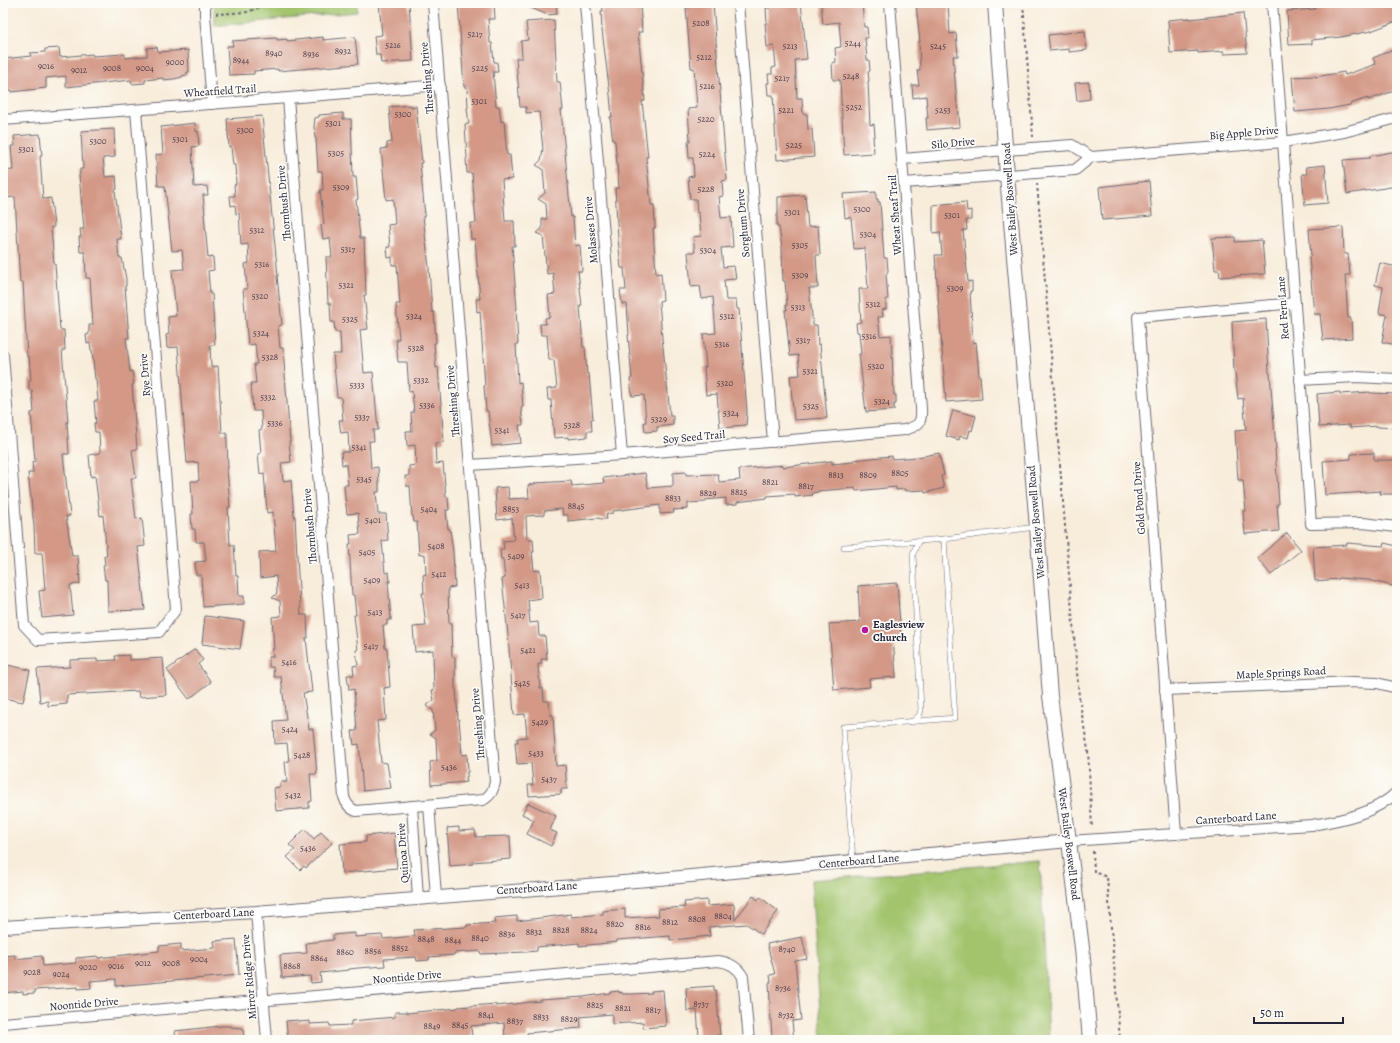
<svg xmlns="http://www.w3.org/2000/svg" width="1400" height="1043" font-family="Alegreya,serif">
<rect width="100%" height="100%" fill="#fdfcf7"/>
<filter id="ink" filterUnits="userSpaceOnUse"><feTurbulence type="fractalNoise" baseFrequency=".025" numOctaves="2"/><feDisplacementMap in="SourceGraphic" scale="8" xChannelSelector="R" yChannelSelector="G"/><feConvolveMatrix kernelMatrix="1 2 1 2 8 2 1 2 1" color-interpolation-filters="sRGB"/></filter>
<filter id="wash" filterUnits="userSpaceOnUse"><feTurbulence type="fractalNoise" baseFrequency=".012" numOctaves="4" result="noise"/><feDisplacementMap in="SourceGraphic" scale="16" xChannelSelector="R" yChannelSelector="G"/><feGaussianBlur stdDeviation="0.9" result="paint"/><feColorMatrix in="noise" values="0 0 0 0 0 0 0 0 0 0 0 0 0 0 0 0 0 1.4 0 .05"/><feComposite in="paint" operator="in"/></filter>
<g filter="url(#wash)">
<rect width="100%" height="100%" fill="#f8eddb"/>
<!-- green -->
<g fill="#a3c46d" stroke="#627354">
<polygon points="214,3 357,3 357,12 214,26"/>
<polygon points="1040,861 1049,1040 822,1040 811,880"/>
</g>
<g id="blocks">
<!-- building -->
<g fill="#d39886">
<polygon points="379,3 409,3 413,61 381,63 380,55 376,55 374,36 382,35"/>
<polygon points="458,3 494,3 495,19 488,19 490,43 492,43 494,62 497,62 498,72 493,72 496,106 499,106 501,122 504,121 507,155 510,155 512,179 502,180 505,221 514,221 515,246 512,246 517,309 516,309 518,344 516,344 518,383 521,382 523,407 521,408 523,425 519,425 521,443 492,446 488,411 486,411 484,386 485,386 480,311 477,312 476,299 480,299 475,239 471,239 470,223 476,223 472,173 467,173 466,159 467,158 465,124 469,124 467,108 468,108 467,87 464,87"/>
<polygon points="519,3 556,3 557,14 548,15"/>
<polygon points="602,3 640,3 642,32 638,32 645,101 642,101 648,157 646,157 651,205 654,205 655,228 653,228 656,274 661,273 663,300 659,301 662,338 669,404 670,416 673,416 673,425 657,427 657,431 645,432 644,422 646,422 644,395 632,396 630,379 632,378 628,335 629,335 627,304 622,304 620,290 626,290 624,268 621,268 618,239 615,188 619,188 615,141 613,141 610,117 612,117 610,95 602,30 601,11 603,11"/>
<polygon points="690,3 713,3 727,180 722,181 723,196 719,197 721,218 731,217 733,247 721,248 723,267 734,266 736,279 724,280 726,300 736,300 737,309 739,309 747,412 746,425 733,426 733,427 720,428 717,394 706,395 704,367 706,367 703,334 716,333 713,297 702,299 700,286 691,287 688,252 695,252 693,237 701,236 699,213 697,213 696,199 690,199 688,177 694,176 693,158 689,158 688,141 690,141 688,109 697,108 694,68 691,68 686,8 690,8"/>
<polygon points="769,3 801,3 807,59 795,60 797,98 802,98 803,114 807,114 808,130 812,129 814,157 777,160 773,95 768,95 767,83 769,83 768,74 772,74 772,68 776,67 774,46 767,47 765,23 767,23 766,8 770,8"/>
<polygon points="821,3 862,3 864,27 867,27 868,38 865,38 867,60 869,60 870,71 868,72 869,81 868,81 869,104 870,125 874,124 875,136 873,136 874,153 844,155 840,80 833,80 832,63 836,62 835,48 841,47 839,22 823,24"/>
<polygon points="929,3 948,3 950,34 956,33 958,56 953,56 957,104 958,104 960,127 927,130 926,118 928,118 926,96 913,98 912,85 919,85 917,70 920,70 919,42 920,42 916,4"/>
<polygon points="1342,3 1395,3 1397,9 1397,21 1371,31 1341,37 1312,40 1312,44 1289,45 1287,11 1315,9 1314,6"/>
<polygon points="1243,13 1247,53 1224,54 1224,51 1198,53 1198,51 1170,53 1168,20 1190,18 1190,19"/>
<polygon points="554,20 557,82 560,82 563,110 561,110 571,217 573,217 575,246 580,245 582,271 578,271 582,306 580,306 583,347 585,347 587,374 589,374 593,419 591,419 592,431 587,431 587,437 568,439 568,437 554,438 551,400 548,400 547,389 557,388 554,360 549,360 547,335 541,335 540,324 546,324 545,318 550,317 548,295 555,294 553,273 547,274 543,236 536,233 542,229 542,219 547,219 546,204 538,199 545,193 543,169 536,165 541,160 543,149 539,112 526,113 526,107 520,107 516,58 522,58 521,41 528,40 526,22"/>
<polygon points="1085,31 1087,50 1069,52 1069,49 1050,51 1048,35"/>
<polygon points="323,37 323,40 355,37 358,64 278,71 278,69 254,71 254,74 229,75 227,46 233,46 232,41 277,38 277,40 287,39 287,41"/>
<polygon points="157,47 158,52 188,50 189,72 187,72 187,75 182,76 182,77 174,79 163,80 163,78 145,80 145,83 132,84 131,80 66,87 66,76 46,78 46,88 12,92 12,90 3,91 3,59 31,56 30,53 45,52 45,49 59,48 60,57 92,54 93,56 125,54 125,58 147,56 147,48"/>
<polygon points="1394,49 1397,58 1397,90 1368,100 1368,98 1350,104 1350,105 1329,109 1295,112 1292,77 1315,76 1315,77 1344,72 1345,75 1376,64 1373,58"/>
<polygon points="1089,82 1090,99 1077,101 1075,83"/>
<polygon points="411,105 411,107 416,106 422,163 420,163 425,216 423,216 429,268 432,312 434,312 436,343 434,343 436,368 438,367 444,442 435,443 436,464 443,463 446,497 448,497 449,510 446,510 448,529 450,529 453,552 455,587 448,588 449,624 451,624 452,657 455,657 455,689 456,689 458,719 459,719 462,755 467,754 468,772 467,772 467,777 466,777 467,782 431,785 430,762 437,761 436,738 430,734 435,730 433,710 426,706 434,700 432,690 434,690 433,650 415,652 413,627 426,626 422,593 424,593 423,575 426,574 425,554 419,555 417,522 414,522 413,516 412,516 410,486 406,486 405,476 409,476 409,466 416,465 415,445 407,446 406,431 412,431 411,413 414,412 412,391 409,392 407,362 398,362 396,339 399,339 396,304 400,304 397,265 392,265 392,257 388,258 387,247 390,247 388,225 395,224 393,199 386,200 381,149 387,148 387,143 392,142 389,107"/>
<polygon points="343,113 343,119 351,119 353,177 356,177 358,199 356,200 360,238 364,238 366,295 364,295 368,329 360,330 364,373 373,372 378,430 373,430 374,441 369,441 371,468 378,467 379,484 379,492 376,492 378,514 386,514 388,540 382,541 385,573 389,572 390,582 388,582 391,620 387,620 387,625 383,625 385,648 387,648 390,687 384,688 386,720 377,721 381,762 387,763 391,788 363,791 359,744 354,745 352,731 357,731 354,689 349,690 347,675 354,675 353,666 358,665 356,650 358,650 354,615 356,615 354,595 352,595 349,544 351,544 350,535 360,534 358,513 347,514 345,497 344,485 348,485 346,464 342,465 341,452 349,452 348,432 341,433 339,420 343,420 341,397 337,397 333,354 341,354 340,332 335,332 334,322 331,322 330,303 328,303 326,257 332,257 330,238 323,239 321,225 324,224 320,190 323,190 322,171 318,171 316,138 315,138 314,126 315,118 319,117 319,115"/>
<polygon points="262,116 278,276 277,276 282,325 278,326 280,348 283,348 290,442 289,442 291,462 281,463 283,481 291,480 294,516 295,516 298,575 301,615 307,615 308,638 306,638 312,692 303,693 309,729 313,729 317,774 310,774 312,801 309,802 309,808 276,811 274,788 280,787 280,782 287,782 285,762 289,761 287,743 275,744 274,721 286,720 281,677 274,677 273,667 269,667 269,657 273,657 272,649 274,649 272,617 281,616 280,601 272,598 277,593 276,576 260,578 259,552 276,551 273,512 267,513 264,473 260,474 258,454 261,453 259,430 262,429 261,411 253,411 251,383 256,383 254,364 257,364 255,344 248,345 243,289 247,289 245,264 249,263 248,244 241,245 239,213 236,214 235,205 231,206 230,196 235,196 234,185 236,184 235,165 233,165 231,147 229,147 227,119"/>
<polygon points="195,123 196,132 198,131 199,146 192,147 194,187 207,186 208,195 203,195 205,214 204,214 208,258 213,257 214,270 208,271 210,294 212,294 215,345 210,345 211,367 218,366 222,433 227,433 227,442 228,468 227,468 230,507 228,507 230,545 234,545 236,576 238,576 239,596 244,596 244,604 203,607 201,575 196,575 195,562 206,561 204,542 196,542 195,529 192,529 191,514 193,514 191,481 199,481 198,462 187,463 178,347 167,348 166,335 169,334 168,317 176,316 172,270 184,269 182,250 172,251 165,186 158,186 156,155 163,154 161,127"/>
<polygon points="114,129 115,157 103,158 105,177 116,176 117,189 115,190 121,239 117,239 119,258 122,258 126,279 126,286 125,286 129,338 126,338 130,372 132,371 134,384 132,385 137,449 132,450 136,478 131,478 136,519 142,518 145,546 138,547 145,610 108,611 107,580 105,580 103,565 105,565 104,556 107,556 103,515 100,516 95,476 91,477 89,455 100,453 99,432 95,432 94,423 96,423 94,401 98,401 96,379 95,379 92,350 91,350 90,343 87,344 86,335 89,334 89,325 93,325 90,278 86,278 85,252 80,252 79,237 81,237 80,229 84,229 79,175 80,174 80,169 83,169 81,131"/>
<polygon points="40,134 42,156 40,156 43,199 51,198 54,227 51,227 54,264 55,264 60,330 64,330 65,350 62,350 68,422 67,422 69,454 63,454 70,516 66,516 72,556 78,556 80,584 70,585 73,615 42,618 39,591 45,590 42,553 35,553 34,526 28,473 33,473 32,462 35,461 31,413 34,412 32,390 29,390 29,380 31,380 29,357 27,357 23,282 20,283 15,197 3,198 3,171 13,170 11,146 15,146 14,136"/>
<polygon points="1397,151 1397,186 1347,194 1343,160 1370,158 1370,156"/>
<polygon points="1325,165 1328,203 1305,205 1302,174 1307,174 1306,167"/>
<polygon points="1149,181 1152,216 1102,220 1099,187"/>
<polygon points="876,192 876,199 878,199 878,202 880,202 884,258 887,258 888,271 886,275 888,299 886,299 886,309 882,310 883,317 878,317 880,336 891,335 894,395 896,395 896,404 894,404 894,410 866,412 859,354 861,354 859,332 857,332 856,323 861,322 859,289 868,289 865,248 854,249 851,217 845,218 843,194"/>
<polygon points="805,195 808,227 818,226 820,255 816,255 818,288 809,288 813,325 817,325 818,345 820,344 827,418 794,420 790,376 800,375 798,355 790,356 785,310 787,310 786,305 787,305 785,281 783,281 782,248 779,227 777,227 777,215 778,215 778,197"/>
<polygon points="966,202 967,211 971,210 971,220 966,220 967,230 963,230 968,282 972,281 972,291 970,291 973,343 976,342 979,376 980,376 982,399 946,402 935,255 942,255 940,232 933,233 933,205"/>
<polygon points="1343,227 1344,254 1348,254 1350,275 1345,275 1348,318 1351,318 1352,338 1323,340 1320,314 1314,314 1309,257 1311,256 1309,229"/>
<polygon points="1235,237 1235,242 1262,240 1265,274 1220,277 1219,270 1215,270 1212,238"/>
<polygon points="1380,263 1397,267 1397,345 1382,342 1387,315 1379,313 1383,287 1375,285"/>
<polygon points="1266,319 1269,373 1270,373 1271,387 1276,449 1275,449 1279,504 1277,504 1279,531 1245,534 1243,511 1246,511 1243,480 1238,480 1235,431 1246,430 1243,398 1238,399 1235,372 1234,372 1232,322"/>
<polygon points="1340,392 1340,394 1370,392 1370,393 1397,394 1397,428 1378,427 1378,426 1350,428 1350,425 1319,427 1317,394"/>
<polygon points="953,410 976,416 972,431 970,430 968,438 960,436 959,440 946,436"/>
<polygon points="939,453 944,475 941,476 944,488 925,493 924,490 905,491 905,489 896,490 896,487 856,491 855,488 818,491 818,492 812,493 813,495 795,497 795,494 767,496 767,498 737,502 737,504 726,505 726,498 705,500 705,502 688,503 688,509 673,510 674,513 660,514 660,505 613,511 613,513 606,514 607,519 602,519 597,518 568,521 568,515 563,515 562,509 544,511 544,515 526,516 527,539 533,539 534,552 532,552 534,571 540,570 542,598 528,600 530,623 538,622 539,636 545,636 547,659 541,659 542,664 538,664 540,688 543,688 544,701 549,701 550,715 553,715 556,766 565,765 567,789 561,789 561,794 529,796 528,785 533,785 531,763 517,764 515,742 518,742 517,738 527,737 525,714 514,715 508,635 502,579 505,578 503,559 501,559 500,549 504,549 503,541 514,540 512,518 497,520 495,488 508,487 509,499 529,498 528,485 535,484 535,483 571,481 572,486 604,483 603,478 645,473 648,488 673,486 673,473 686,472 686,475 718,474 719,482 740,480 739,469 783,465 783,467 832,461 832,464 853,462 853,460 881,457 892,456 892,459 918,457"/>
<polygon points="1374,453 1374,460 1397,460 1397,494 1380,494 1381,491 1325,495 1323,461 1351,459 1351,454"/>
<polygon points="1287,533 1301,550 1271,575 1257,558"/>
<polygon points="1347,543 1383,546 1384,543 1397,546 1397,587 1368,580 1339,578 1339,579 1315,581 1313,547 1347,545"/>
<polygon points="897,583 901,637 893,637 896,677 869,679 870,687 834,690 829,624 860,622 858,586"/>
<polygon points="205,616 244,621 240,649 202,644"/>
<polygon points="195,649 203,660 198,664 211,682 189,699 167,670"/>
<polygon points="129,655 129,660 163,658 166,695 139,697 138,691 67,695 67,704 48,706 48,701 40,702 37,669 70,667 70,660 97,659 97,661 116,660 115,656"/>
<polygon points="3,664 30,670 23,702 3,698"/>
<polygon points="528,803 556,816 550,830 557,833 551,846 527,834 534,820 522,814"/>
<polygon points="459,827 459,831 475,830 476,837 510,836 511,859 472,862 473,864 450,866 447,828"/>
<polygon points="305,829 314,839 321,832 332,843 306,868 304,866 300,870 287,857 295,850 289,845"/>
<polygon points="394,833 397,868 342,873 340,844 366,842 366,836"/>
<polygon points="753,896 758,900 760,897 778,911 761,934 747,924 709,927 710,936 682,939 670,940 670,936 617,940 617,942 579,946 579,943 537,947 537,951 526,952 481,954 480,951 454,953 454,955 429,957 429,960 417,961 416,957 384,959 385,966 358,968 349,969 349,970 320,973 321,982 311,983 310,976 282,978 280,955 307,953 306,943 333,940 333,935 355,933 355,937 382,935 383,939 415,936 414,930 467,927 467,925 495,923 494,918 517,916 517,921 571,914 571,917 603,914 603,911 625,909 625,918 659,916 658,909 685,907 684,902 707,900 707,906 734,904 735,920"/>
<polygon points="802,937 807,959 795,961 801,1020 792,1021 794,1040 772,1040 769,983 771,982 770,975 775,974 767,944"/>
<polygon points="236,939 239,975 116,986 116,979 90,981 91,988 78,989 78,987 35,990 35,993 23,994 23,991 3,993 3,956 15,955 15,959 42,956 43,966 76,963 76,958 98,956 98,958 159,951 159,946 181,944 181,951 215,948 214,941"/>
<polygon points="714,986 714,990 716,990 720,1035 699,1037 697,1010 687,1011 686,988"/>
<polygon points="663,990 666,1026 643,1028 643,1022 612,1024 612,1014 580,1017 581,1028 527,1033 527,1038 505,1040 504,1023 471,1026 472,1037 440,1040 288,1040 286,1021 299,1020 299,1022 310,1021 310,1024 329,1023 330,1026 351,1025 351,1021 395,1017 395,1012 407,1012 407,1013 458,1008 458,1007 496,1004 496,1006 541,1001 541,1000 583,997 610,993 610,992 619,991 619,993 622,992 622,994 633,994 652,993 651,991"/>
<polygon points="221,1026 231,1026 231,1027 243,1028 244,1040 176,1040 175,1031"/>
</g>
</g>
</g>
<g filter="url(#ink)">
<use href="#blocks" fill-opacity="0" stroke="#6d6973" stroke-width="1"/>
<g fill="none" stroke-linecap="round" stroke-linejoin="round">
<defs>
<g id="service">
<polyline points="844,547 944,539"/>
<polyline points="912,722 919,716 921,710 913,554 918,541"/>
<polyline points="853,860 843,727 955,718 944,539 1036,527"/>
</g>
<g id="minor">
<polyline points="205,3 205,15 212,104"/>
<polyline points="585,3 622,455"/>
<polyline points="738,3 773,442"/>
<polyline points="1272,3 1283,142 1311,524 1363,523 1397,527"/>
<path d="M 288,98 L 344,797 C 346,804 349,808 356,811 L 483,800 C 491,795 493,791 495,782 L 433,3"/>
<polyline points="3,120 288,98 440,85"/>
<polyline points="903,159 1006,150 1072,145 1091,157 1283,142 1344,132 1397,118"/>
<polyline points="904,183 1075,170 1091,157"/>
<polyline points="3,355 24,625 38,640 159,632 176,609 136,110"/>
<polyline points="1300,380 1356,377 1397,379"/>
<path d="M 470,465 L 622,455 L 904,430 C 919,426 922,423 921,408 L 890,3"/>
<polyline points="1165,690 1353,682 1377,683 1397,688"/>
<polyline points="429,805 436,896"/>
<polyline points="412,806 418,898"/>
<polyline points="1176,834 1138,317 1295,303"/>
<path d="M 1069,841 L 1312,825 C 1342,820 1374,814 1397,792"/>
<polyline points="256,912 267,1040"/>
<path d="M 3,1023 L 718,961 C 728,962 738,967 743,977 L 749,1040"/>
</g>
<polyline id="tertiary" points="3,927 256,912 648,880 1069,841"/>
<polyline id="secondary" points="995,3 1007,175 1037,527 1050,696 1069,841 1082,948 1090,1040"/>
</defs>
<!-- service casing -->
<use href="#service" stroke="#6d6973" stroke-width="6"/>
<!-- minor casing -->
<use href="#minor" stroke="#6d6973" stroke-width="12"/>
<!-- tertiary casing -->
<use href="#tertiary" stroke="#6d6973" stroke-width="14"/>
<!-- secondary casing -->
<use href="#secondary" stroke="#6d6973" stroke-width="16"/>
<!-- path -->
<g stroke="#6d6973" stroke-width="2" stroke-dasharray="3 3" stroke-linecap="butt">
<polyline points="1023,3 1033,137"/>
<polyline points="217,12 217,14 247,12 273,3"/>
<polyline points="1037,183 1079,697 1088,750 1092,828"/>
<polyline points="1093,851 1094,872 1107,877 1120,1040"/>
</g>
<!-- service -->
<use href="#service" stroke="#fff" stroke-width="5"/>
<!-- minor -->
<use href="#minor" stroke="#fff" stroke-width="10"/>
<!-- tertiary -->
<use href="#tertiary" stroke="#fff" stroke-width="12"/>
<!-- secondary -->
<use href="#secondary" stroke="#fff" stroke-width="14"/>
</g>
</g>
<!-- markers -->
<circle fill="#b5179e" stroke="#fdfcf7" stroke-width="1.5" cx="865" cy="630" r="4"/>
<g text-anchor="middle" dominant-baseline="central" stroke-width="3.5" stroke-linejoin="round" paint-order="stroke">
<!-- number labels -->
<g font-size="9" fill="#4e404e">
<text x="701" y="23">5208</text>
<text x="475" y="34">5217</text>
<text x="853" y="43">5244</text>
<text x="393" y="45">5216</text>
<text x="790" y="46">5213</text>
<text x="938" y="46">5245</text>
<text x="343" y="51">8932</text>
<text x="274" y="53">8940</text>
<text x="311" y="54">8936</text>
<text x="704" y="57">5212</text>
<text x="241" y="60">8944</text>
<text x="175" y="62">9000</text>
<text x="46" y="66">9016</text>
<text x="112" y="68">9008</text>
<text x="145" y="68">9004</text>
<text x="480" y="68">5225</text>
<text x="79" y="70">9012</text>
<text x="851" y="76">5248</text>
<text x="782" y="78">5217</text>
<text x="707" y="86">5216</text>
<text x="479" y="101">5301</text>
<text x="854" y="107">5252</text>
<text x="786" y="110">5221</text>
<text x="943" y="110">5253</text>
<text x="403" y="114">5300</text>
<text x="706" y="119">5220</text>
<text x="333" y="123">5301</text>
<text x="245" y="130">5300</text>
<text x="180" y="139">5301</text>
<text x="98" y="141">5300</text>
<text x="794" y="145">5225</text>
<text x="26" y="149">5301</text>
<text x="336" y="153">5305</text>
<text x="707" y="154">5224</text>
<text x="341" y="187">5309</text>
<text x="706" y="189">5228</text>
<text x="862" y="209">5300</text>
<text x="792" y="212">5301</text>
<text x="952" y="215">5301</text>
<text x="257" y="230">5312</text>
<text x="868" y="234">5304</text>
<text x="800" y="245">5305</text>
<text x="348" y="249">5317</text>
<text x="708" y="250">5304</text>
<text x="262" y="264">5316</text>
<text x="800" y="275">5309</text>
<text x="346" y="285">5321</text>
<text x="955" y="288">5309</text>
<text x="260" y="296">5320</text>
<text x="873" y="304">5312</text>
<text x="798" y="307">5313</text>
<text x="414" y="316">5324</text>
<text x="727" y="316">5312</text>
<text x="350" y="319">5325</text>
<text x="261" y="333">5324</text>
<text x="869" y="336">5316</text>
<text x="803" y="340">5317</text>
<text x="722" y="344">5316</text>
<text x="416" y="348">5328</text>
<text x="270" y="357">5328</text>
<text x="876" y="366">5320</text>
<text x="810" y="371">5321</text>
<text x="421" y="380">5332</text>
<text x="725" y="383">5320</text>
<text x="357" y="385">5333</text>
<text x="268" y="397">5332</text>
<text x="882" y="401">5324</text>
<text x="427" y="405">5336</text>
<text x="811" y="406">5325</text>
<text x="731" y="413">5324</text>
<text x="362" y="417">5337</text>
<text x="659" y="419">5329</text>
<text x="275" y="423">5336</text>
<text x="572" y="425">5328</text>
<text x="502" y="430">5341</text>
<text x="359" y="447">5341</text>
<text x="900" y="473">8805</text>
<text x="836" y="475">8813</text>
<text x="868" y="475">8809</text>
<text x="364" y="479">5345</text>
<text x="770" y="482">8821</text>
<text x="806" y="486">8817</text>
<text x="739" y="492">8825</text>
<text x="708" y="493">8829</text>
<text x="673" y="498">8833</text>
<text x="576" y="506">8845</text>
<text x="429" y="509">5404</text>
<text x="511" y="509">8853</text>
<text x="373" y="520">5401</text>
<text x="436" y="546">5408</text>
<text x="367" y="552">5405</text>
<text x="516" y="556">5409</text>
<text x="439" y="574">5412</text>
<text x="372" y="580">5409</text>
<text x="522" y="585">5413</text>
<text x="375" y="612">5413</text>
<text x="518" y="615">5417</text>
<text x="371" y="646">5417</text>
<text x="528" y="650">5421</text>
<text x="289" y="662">5416</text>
<text x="522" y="683">5425</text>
<text x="540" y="722">5429</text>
<text x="290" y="729">5424</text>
<text x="536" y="753">5433</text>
<text x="302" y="755">5428</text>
<text x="449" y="767">5436</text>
<text x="549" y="779">5437</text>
<text x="293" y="795">5432</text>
<text x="308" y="848">5436</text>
<text x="723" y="916">8804</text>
<text x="697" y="919">8808</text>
<text x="670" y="922">8812</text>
<text x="615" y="924">8820</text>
<text x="643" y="927">8816</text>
<text x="561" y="930">8828</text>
<text x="589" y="930">8824</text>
<text x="534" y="932">8832</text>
<text x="507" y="934">8836</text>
<text x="480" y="938">8840</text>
<text x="426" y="939">8848</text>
<text x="453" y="940">8844</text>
<text x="400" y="948">8852</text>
<text x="787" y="949">8740</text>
<text x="373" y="951">8856</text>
<text x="345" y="952">8860</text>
<text x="319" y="958">8864</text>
<text x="199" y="959">9004</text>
<text x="143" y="963">9012</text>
<text x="171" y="963">9008</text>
<text x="116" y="966">9016</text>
<text x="292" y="966">8868</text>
<text x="88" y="967">9020</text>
<text x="32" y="972">9028</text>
<text x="61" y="974">9024</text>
<text x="783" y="988">8736</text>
<text x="701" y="1004">8737</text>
<text x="595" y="1005">8825</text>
<text x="623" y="1008">8821</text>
<text x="653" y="1010">8817</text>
<text x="486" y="1015">8841</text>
<text x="786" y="1015">8732</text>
<text x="541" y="1017">8833</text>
<text x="569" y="1019">8829</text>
<text x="515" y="1021">8837</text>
<text x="460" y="1025">8845</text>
<text x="432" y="1026">8849</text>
</g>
<!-- street labels -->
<g font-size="11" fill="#22223b" stroke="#fdfcf7">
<text transform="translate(427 78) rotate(-95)">Threshing Drive</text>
<text transform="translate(220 91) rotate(-4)">Wheatfield Trail</text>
<text transform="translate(1244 133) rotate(-5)">Big Apple Drive</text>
<text transform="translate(953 143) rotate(-5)">Silo Drive</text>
<text transform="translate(1010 199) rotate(-94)">West Bailey Boswell Road</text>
<text transform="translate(284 203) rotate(-95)">Thornbush Drive</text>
<text transform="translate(895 215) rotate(-94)">Wheat Sheaf Trail</text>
<text transform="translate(743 223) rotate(-95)">Sorghum Drive</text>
<text transform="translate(591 230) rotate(-95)">Molasses Drive</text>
<text transform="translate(1283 308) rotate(-94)">Red Fern Lane</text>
<text transform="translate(145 375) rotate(-95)">Rye Drive</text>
<text transform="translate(453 401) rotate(-95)">Threshing Drive</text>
<text transform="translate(694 437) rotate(-5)">Soy Seed Trail</text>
<text transform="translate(1139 498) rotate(-94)">Gold Pond Drive</text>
<text transform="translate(1036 522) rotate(-95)">West Bailey Boswell Road</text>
<text transform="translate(310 526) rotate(-95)">Thornbush Drive</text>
<text transform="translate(1281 673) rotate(-3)">Maple Springs Road</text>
<text transform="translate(478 724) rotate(-95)">Threshing Drive</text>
<text transform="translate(1236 818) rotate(-4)">Canterboard Lane</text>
<text transform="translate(1069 844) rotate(83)">West Bailey Boswell Road</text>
<text transform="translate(403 853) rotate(-94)">Quinoa Drive</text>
<text transform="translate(859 861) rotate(-5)">Centerboard Lane</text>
<text transform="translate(537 888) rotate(-4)">Centerboard Lane</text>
<text transform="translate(214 914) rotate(-3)">Centerboard Lane</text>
<text transform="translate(249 977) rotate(-95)">Mirror Ridge Drive</text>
<text transform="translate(407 977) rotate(-5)">Noontide Drive</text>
<text transform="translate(84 1004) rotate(-5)">Noontide Drive</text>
</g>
<!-- poi labels -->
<g font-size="11" font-weight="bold" fill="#22223b" stroke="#fdfcf7" text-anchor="start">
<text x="873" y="624">Eaglesview<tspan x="873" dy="13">Church</tspan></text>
</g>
</g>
<!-- margin -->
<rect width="1400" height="1043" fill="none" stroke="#fdfcf7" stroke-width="16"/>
<!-- scale -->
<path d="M1254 1017v6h89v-6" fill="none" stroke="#22223b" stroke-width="2"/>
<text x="1260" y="1017" font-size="12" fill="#22223b" stroke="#fdfcf7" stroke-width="3" paint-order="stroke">50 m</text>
</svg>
